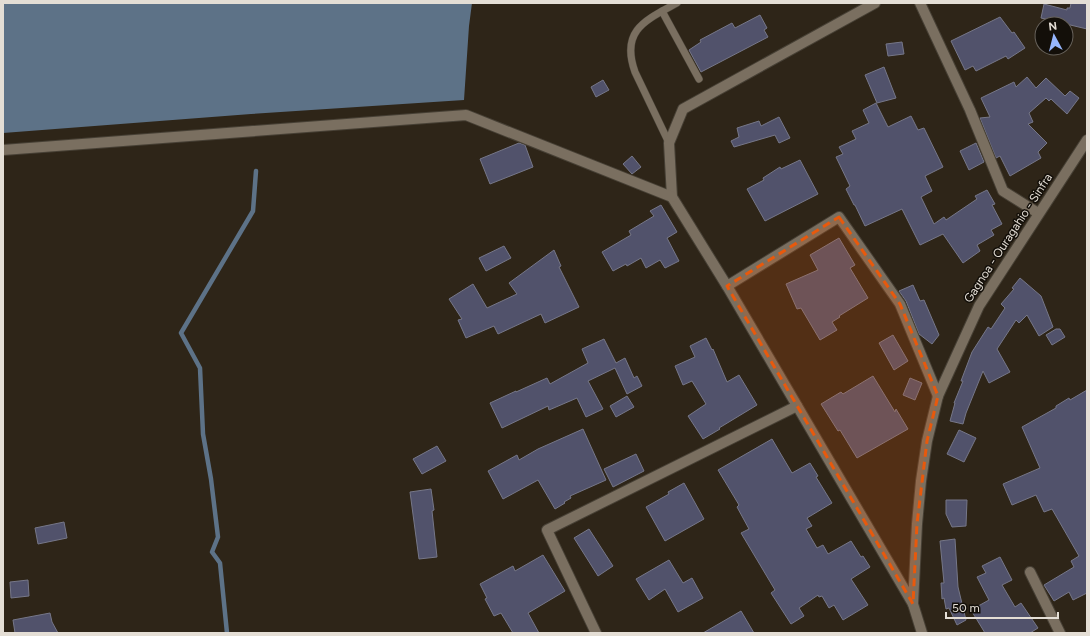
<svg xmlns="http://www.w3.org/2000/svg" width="1090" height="636" font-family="Figtree,sans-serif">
<rect width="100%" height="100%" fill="#2e2518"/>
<!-- water -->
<polygon fill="#5d7287" points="3,3 472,3 469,26 464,100 251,114 3,133"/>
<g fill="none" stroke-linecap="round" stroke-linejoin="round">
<!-- stream -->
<polyline stroke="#5d7287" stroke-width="4.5" points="227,633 220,563 212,552 218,537 211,479 203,434 200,368 181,333 253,211 256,171"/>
</g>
<!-- building -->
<g fill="#51526b" stroke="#767788">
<polygon points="1071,3 1087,3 1087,29 1041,18 1044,4 1067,10 1067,8 1070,8"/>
<polygon points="760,15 767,28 764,30 768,37 701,72 689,50 701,42 700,40 732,23 735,28"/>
<polygon points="1000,17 1012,33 1014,32 1025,48 1008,59 1006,56 976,71 973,66 965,70 951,41"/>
<polygon points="902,42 904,54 888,56 886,44"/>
<polygon points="884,67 896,98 877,103 865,75"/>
<polygon points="1027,77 1036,88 1046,78 1065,96 1070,91 1079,98 1067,114 1051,99 1049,101 1046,98 1029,113 1033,122 1028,124 1047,143 1038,152 1041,158 1010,176 1000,156 996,158 980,118 990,117 981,98 1014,82 1016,87"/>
<polygon points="603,80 609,90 596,97 591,87"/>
<polygon points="876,103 888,127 911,116 918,130 924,128 943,167 925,176 932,191 921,197 934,224 944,217 946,220 977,199 975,196 987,190 995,204 992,205 1002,224 991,230 994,235 977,245 980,251 963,263 943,234 920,245 902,209 865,226 855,205 854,205 846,189 850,186 836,157 843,154 839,147 856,139 852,131 869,123 863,110"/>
<polygon points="779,117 790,138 779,143 775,135 734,147 731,141 739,137 737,128 759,121 761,126"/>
<polygon points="519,143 525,145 533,167 490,184 480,159"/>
<polygon points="976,143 984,162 969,170 960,151"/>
<polygon points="632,156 641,167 632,174 623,164"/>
<polygon points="800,160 818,194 765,221 747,189 764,180 763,178 780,167 781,169"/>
<polygon points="661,205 677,232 667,238 679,261 665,268 660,260 646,268 641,258 627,266 626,264 613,271 602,252 631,235 629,231 654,216 650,211"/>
<polygon points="839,238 855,265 850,268 868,298 839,316 840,317 832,322 837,330 820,340 801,308 797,309 786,284 818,270 810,255"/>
<polygon points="504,246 511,258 486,271 479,258"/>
<polygon points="554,250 561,266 559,267 579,307 545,323 541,314 498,334 494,326 466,338 458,320 462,319 449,299 473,284 487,308 517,294 509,283"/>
<polygon points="1020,278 1041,296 1053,327 1039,336 1027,315 1019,323 1016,320 997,349 1010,372 989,383 983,371 966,413 963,424 950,421 955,403 954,403 963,381 961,381 972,352 988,327 991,329 1005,308 1001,304 1014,289 1012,288"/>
<polygon points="913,285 920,301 924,300 939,335 932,344 919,334 906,301 899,291"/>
<polygon points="1056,329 1060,329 1065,337 1052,345 1046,335"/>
<polygon points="893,335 908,361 894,370 879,343"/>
<polygon points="706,338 712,350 713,349 727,382 739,375 757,405 719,428 720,429 703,439 688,416 706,404 692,381 683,385 675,366 695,357 690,346"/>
<polygon points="604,339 616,363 625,358 634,378 637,376 642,386 627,394 615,368 588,381 603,409 586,417 577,398 549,410 548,406 502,428 490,403 516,391 516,392 547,378 550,384 588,363 582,349"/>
<polygon points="873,376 895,412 896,409 908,429 857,458 840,430 838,431 821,404 841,392 843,394"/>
<polygon points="910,378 922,383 915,400 903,395"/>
<polygon points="1087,390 1087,593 1073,600 1069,592 1054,601 1044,585 1074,567 1071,561 1079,556 1052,509 1044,512 1036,495 1012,505 1003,484 1040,468 1022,427 1056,408 1056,406 1069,398 1070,400"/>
<polygon points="627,396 634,407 616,417 610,406"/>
<polygon points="583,429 606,480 570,496 571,498 564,502 565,503 555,509 538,480 503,499 488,471 517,455 519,460 538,449"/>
<polygon points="959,430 976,438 964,462 947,454"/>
<polygon points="772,439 792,473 810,463 818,476 816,477 832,503 807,518 812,526 806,529 817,548 823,545 828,554 851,541 861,557 863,556 870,567 851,579 868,605 843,620 834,605 829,608 822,596 819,597 818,595 799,608 804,616 791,624 771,593 775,590 741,533 749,529 737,507 739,505 718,470"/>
<polygon points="437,446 446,461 422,474 413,459"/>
<polygon points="636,454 644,471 613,487 604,469"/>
<polygon points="684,483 704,519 665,541 646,507 669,494 668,492"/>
<polygon points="431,489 434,510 432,511 437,557 419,559 410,492"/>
<polygon points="946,500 967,500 966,526 952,527 946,514"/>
<polygon points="64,522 67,538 38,544 35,528"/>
<polygon points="589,529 613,566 598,576 574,538"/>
<polygon points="955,539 958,587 966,620 957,625 949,608 946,609 944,598 942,599 941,583 944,583 940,541"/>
<polygon points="543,555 565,591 528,613 539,633 513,633 501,613 494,616 485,599 487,598 480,584 513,566 515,571"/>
<polygon points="1000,557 1012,580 1002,585 1015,607 1021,603 1038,628 1030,633 985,633 971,610 989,600 977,577 986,573 982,566"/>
<polygon points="669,560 683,583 692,578 703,598 678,612 665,589 649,600 636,579"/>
<polygon points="28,580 29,596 11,598 10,582"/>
<polygon points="741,611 754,633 703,633"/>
<polygon points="50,613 52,622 58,633 15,633 13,620"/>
</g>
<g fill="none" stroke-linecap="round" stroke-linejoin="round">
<defs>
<g id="service">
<polyline points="662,11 699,79"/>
<path d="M 669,143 L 635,72 C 620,30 646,20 677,3"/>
</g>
<g id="minor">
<polyline points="875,3 683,109 669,143 672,197 727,286 913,604"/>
<polyline points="920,3 970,110 1003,191 1038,213"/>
<polyline points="3,150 466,115 672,197"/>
<polyline points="727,286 839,217 900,304 938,396"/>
<polyline points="1030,572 1060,633"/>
<polyline points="596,633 547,530 797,406"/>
</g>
<polyline id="secondary" points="922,633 913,604 917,524 921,481 927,441 938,396 979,306 1087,140"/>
</defs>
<!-- service casing -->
<use href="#service" stroke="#474035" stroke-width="8"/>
<!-- minor casing -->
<use href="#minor" stroke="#474035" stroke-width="12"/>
<!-- secondary casing -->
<use href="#secondary" stroke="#474035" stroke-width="12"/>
<!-- service -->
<use href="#service" stroke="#7a6f60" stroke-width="7"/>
<!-- minor -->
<use href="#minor" stroke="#7a6f60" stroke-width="10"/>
<!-- secondary -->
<use href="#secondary" stroke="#7a6f60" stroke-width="10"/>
</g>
<!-- marked area -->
<path fill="#e8590c" fill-opacity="0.2" stroke="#e8590c" stroke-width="3" stroke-dasharray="8 5" stroke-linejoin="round" d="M 839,217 L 900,304 L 938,396 L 927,441 L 917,524 L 913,604 L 727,286 Z"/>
<g text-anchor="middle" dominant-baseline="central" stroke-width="3" stroke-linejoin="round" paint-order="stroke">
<!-- street labels -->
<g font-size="12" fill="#e4ded5" stroke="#130f09">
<text transform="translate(1008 238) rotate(-57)">Gagnoa - Ouragahio - Sinfra</text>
</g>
</g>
<!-- border -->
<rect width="1090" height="636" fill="none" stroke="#e4ded5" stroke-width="8"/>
<!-- north arrow -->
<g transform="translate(1054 36) rotate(353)"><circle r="19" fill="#130f09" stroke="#67625b"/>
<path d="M0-3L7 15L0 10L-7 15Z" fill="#96b6fd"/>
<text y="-6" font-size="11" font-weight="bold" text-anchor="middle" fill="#e4ded5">N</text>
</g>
<!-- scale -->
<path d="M946 612v6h112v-6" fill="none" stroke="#e4ded5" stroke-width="2"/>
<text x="952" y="612" font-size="12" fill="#e4ded5" stroke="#130f09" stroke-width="3" paint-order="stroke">50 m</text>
</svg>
